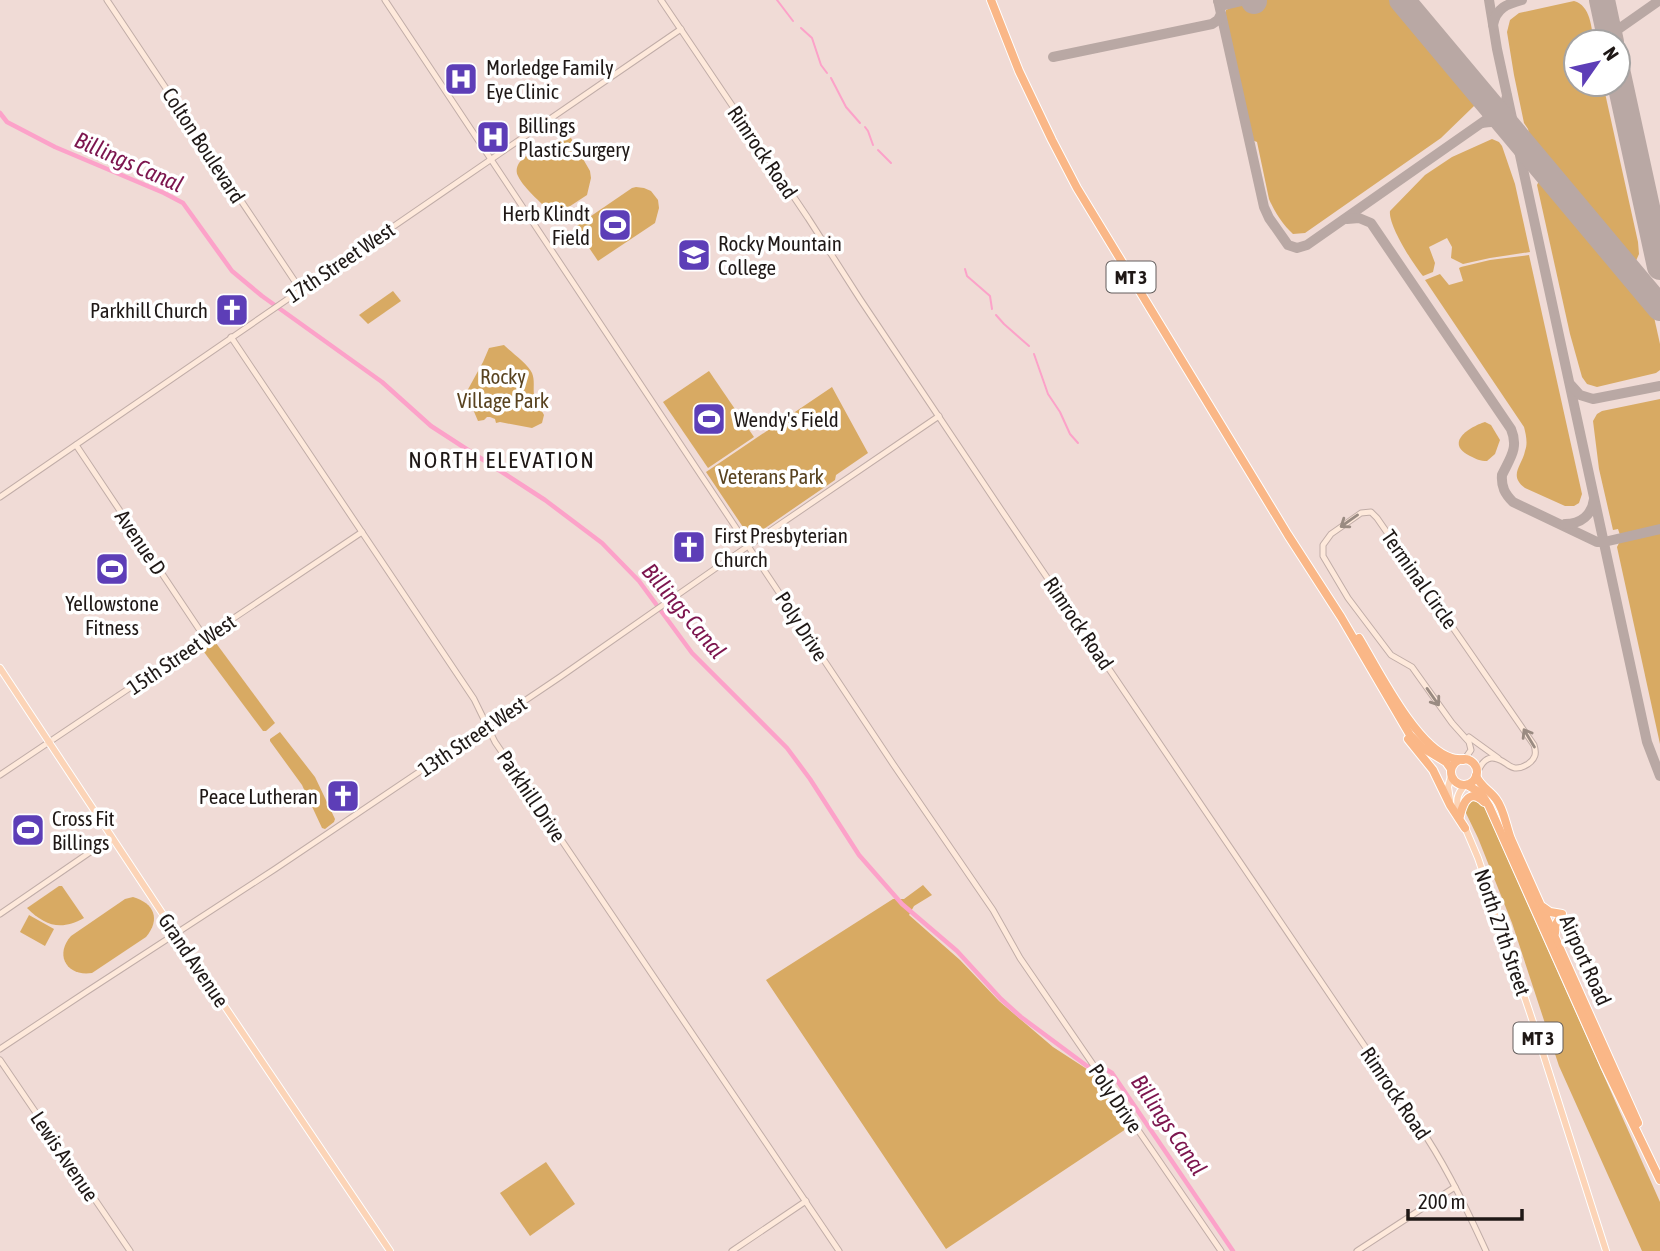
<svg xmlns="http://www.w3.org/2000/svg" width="1660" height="1251" font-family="'Asap Condensed',sans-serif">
<rect width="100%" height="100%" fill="#f0dbd6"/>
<!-- green -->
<g fill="#d8aa63">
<path d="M 1260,0 L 1393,0 L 1474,96 L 1471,99 L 1474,103 L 1474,106 L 1441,138 L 1305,233 L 1293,234 C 1283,225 1274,211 1269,199 L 1257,142 L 1252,140 L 1226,16 L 1226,10 L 1234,6 Z"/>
<path d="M 1574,1 C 1591,6 1591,27 1594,42 L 1576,42 L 1576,84 L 1603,84 L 1638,242 L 1639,254 L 1635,263 L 1630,261 L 1531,142 L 1528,129 L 1524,123 L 1514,75 L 1507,32 L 1510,20 L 1519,13 Z"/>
<path d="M 571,138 L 590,171 L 591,178 L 587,195 L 555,216 C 545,206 524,189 518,176 C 509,154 556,143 571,138 Z"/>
<path d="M 1492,139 L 1499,142 L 1502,146 L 1515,184 L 1530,252 L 1490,258 L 1463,264 L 1451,258 L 1452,247 L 1447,238 L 1429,247 L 1435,263 L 1433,272 L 1423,276 C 1413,264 1388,225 1390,211 L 1425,175 L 1452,157 Z"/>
<polygon points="1540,179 1544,179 1652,308 1660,344 1660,370 1656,373 1597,387 1587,384 1582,377 1570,334 1537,185"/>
<polygon points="636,187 644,188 651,191 658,200 659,208 655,223 598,261 575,227 632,188"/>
<path d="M 1529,255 L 1582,494 L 1579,503 L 1574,506 L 1565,506 L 1525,488 C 1508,475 1522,466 1525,451 C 1528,443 1526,435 1524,427 L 1425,280 L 1440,274 L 1449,285 L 1463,281 L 1459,268 L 1461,267 L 1490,260 Z"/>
<polygon points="393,291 401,301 368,324 359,315"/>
<path d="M 504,345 C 511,352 529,365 532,373 C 535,380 533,388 534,395 C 535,403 541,409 544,415 L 542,423 L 532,428 L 500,422 L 496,423 L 495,419 L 490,417 L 487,417 L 484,420 L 478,421 L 466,393 L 483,362 L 489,348 Z"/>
<polygon points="709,371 754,437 708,468 663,402"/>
<polygon points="832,387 868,453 836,475 835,480 752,537 749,536 706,472"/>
<polygon points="1660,399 1660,527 1620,535 1618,529 1613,530 1599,469 1593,421 1597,414 1602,411"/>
<path d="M 1485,422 L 1491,425 L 1500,440 L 1495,454 L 1487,461 C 1480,461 1476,459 1470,456 C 1444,443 1469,427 1485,422 Z"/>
<polygon points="1660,533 1660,744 1617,547 1619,543 1624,541"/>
<polygon points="210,639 213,639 275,723 266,731 263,731 201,648 201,645"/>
<polygon points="280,732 315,777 335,819 334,822 325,829 322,828 302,785 270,741 270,739"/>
<polygon points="1471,800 1483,804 1660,1202 1660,1251 1642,1251 1559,1066 1512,923 1478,838 1464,809"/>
<polygon points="923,885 932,895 914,906 909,915 960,960 999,1001 1053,1047 1093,1073 1129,1127 946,1249 766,980 893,899 904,899"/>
<path d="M 59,886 L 62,886 L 84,918 C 61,931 45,926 27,908 Z"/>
<path d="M 133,897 C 154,903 161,919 146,937 L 92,973 C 67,977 54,955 71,936 L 125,899 Z"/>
<polygon points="29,915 54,929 45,946 20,932"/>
<polygon points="546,1162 575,1204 530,1236 500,1193"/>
</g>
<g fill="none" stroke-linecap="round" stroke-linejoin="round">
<!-- stream -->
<g stroke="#fca2c9" stroke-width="2">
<polyline points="777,0 793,21"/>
<polyline points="801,28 812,38 821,65 827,73"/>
<polyline points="831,78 846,107 860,123"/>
<polyline points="865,127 868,131 873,145"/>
<polyline points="878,150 891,163"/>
<polyline points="965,269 967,276 990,296 992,309"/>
<polyline points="996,315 1004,324 1029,346"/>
<polyline points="1034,354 1048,394 1060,412 1070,434 1078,443"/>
</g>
<!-- canal -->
<polyline stroke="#fca2c9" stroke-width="4.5" points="0,113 7,122 55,147 164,193 183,203 232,271 262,296 382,382 431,426 545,500 602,543 639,581 692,653 787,748 810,779 859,855 902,904 957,951 1001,999 1021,1017 1087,1066 1107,1070 1112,1073 1233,1251"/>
<!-- taxiway -->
<g stroke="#b9a8a4" stroke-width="10">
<polyline points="1218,0 1264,207 1269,218 1288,245 1297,248 1307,245 1500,110 1505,104 1507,96"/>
<polyline points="1489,0 1497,49 1647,742 1660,776"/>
<polyline points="1601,0 1602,1"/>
<polyline points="1218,1 1225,5 1246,0"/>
<path d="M 1493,25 C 1496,8 1507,4 1522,0"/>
<polyline points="1610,35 1660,0"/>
<polyline points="1053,57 1212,24 1218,20 1221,14"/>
<path d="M 1483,123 C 1495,120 1508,123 1515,134"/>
<path d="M 1347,219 L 1359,218 L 1371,223 L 1511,429 C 1519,448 1510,458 1502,475 C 1501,487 1505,494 1513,502 L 1597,542 L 1604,542 L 1660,529"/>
<polyline points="1571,385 1580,395 1593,399 1660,386"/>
<path d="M 1565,524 C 1581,524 1592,515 1594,499"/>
</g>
<!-- runway -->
<g stroke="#b9a8a4" stroke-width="26">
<polyline points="1254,0 1254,1"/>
<polyline points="1402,0 1660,308"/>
<polyline points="1602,0 1611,42"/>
<polyline points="1618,74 1660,267"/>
</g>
<defs>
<g id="secondary">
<polyline points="107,0 300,289"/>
<polyline points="385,0 893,764 993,910 1020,958 1221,1251"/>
<path d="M 661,0 L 808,218 L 860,299 L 1004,514 L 1427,1138 C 1450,1174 1468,1212 1486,1251"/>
<polyline points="231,337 474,699 495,742 508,761 839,1251"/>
<polyline points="76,445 205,638"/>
<path d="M 0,497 C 227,340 454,185 681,29"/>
<polyline points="1469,737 1498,758"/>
<path d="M 1464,760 L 1471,750 L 1469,742 L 1452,723 L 1412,667 L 1391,655 L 1348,598 L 1323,556 L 1323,545 L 1331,534 L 1361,513 L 1371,512 L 1377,518 L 1534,745 C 1537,754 1535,759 1528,764 C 1509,776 1508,758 1492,758 C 1484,758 1480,767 1477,773"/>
<polyline points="0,775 362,532"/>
<polyline points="0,914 99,846 114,840"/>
<polyline points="0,1049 86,992 275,869 560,677 716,568 939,416"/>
<polyline points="0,1060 130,1251"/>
<polyline points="732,1251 806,1201"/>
<polyline points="1357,1251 1455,1187"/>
</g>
<g id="primary">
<polyline points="0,668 176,934 390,1251"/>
<polyline points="1450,800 1448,787 1451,776"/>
<path d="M 1459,814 C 1456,801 1456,795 1465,785"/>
<polyline points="1464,825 1478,858 1533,1022 1606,1251"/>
</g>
<g id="highway">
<polyline points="991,0 1019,71 1052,140 1077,188 1288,535 1341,617 1410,735 1423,748 1446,762 1451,769"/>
<path d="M 1359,638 C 1377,668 1417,749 1452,758 C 1455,759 1459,759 1463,760"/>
<polyline points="1408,739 1433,770 1450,805 1465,828"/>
<circle cx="1464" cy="772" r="13"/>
<path d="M 1476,776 C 1481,787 1489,790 1496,799 C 1504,809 1506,826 1511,839 L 1638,1123"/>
<polyline points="1467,785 1481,793 1489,806 1605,1066 1660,1180"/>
<path d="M 1460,816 C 1463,802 1470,788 1484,802"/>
<polyline points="1543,907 1550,912 1562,914 1556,924 1555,933"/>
</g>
</defs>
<!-- secondary casing -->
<use href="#secondary" stroke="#c1ada8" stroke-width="7"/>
<!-- primary casing -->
<use href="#primary" stroke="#fff" stroke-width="8"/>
<!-- highway casing -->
<use href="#highway" stroke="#fff" stroke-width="10"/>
<!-- secondary -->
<use href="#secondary" stroke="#fee9db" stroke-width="5"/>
<!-- primary -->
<use href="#primary" stroke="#fcd4b7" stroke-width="6"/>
<!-- highway -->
<use href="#highway" stroke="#fab787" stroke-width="8"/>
</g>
<!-- one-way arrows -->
<defs><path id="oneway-shaft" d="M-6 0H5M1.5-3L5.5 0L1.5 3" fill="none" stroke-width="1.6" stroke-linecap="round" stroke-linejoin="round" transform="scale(1.75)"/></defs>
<g stroke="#9a8b82">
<use href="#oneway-shaft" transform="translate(1349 521) rotate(145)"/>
<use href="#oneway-shaft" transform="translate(1433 697) rotate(55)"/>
<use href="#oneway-shaft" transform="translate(1529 738) rotate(-121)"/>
</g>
<!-- icons -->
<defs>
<symbol id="hospital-square" viewBox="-11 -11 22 22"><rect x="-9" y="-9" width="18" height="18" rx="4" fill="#5d3eb7" stroke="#fff"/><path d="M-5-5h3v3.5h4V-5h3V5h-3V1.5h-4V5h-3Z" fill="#fff"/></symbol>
<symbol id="stadium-square" viewBox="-11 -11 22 22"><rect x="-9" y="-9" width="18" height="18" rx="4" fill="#5d3eb7" stroke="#fff"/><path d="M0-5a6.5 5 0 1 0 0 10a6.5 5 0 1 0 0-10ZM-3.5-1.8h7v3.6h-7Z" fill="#fff"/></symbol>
<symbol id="university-square" viewBox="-11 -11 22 22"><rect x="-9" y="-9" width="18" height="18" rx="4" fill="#5d3eb7" stroke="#fff"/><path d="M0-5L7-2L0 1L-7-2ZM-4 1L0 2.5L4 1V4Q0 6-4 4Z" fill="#fff"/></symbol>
<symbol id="church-square" viewBox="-11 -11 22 22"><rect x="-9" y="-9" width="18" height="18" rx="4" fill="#5d3eb7" stroke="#fff"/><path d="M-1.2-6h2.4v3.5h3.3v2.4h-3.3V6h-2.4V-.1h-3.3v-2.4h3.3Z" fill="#fff"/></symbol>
</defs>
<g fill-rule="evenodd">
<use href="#hospital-square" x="442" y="60" width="38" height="38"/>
<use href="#hospital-square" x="474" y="118" width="38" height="38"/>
<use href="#stadium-square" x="596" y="206" width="38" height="38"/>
<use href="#university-square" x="675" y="236" width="38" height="38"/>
<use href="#church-square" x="213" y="291" width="38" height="38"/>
<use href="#stadium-square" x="690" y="400" width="38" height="38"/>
<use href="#church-square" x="670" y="528" width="38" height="38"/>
<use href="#stadium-square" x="93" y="550" width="38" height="38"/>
<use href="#church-square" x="324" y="777" width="38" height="38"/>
<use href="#stadium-square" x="9" y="811" width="38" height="38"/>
</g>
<g text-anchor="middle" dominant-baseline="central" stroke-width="7" stroke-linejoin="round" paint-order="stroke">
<!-- shield labels -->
<g fill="#fff" stroke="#625d5c" stroke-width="2">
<rect x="1106.5" y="261.5" width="49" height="31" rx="5"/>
<rect x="1513.5" y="1022.5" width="49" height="31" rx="5"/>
</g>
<g font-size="19" font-weight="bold" fill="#1f1816">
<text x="1131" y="277">MT 3</text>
<text x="1538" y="1038">MT 3</text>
</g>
<!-- poi labels -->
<g font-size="21" fill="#1f1816" stroke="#fff" text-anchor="start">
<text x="486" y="67">Morledge Family<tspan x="486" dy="24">Eye Clinic</tspan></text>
<text x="518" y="125">Billings<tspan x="518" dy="24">Plastic Surgery</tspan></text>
<text x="590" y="213" text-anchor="end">Herb Klindt<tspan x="590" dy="24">Field</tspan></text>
<text x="718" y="243">Rocky Mountain<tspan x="718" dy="24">College</tspan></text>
<text x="208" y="310" text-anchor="end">Parkhill Church</text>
<text x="734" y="419">Wendy's Field</text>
<text x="714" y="535">First Presbyterian<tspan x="714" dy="24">Church</tspan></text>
<text x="112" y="603" text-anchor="middle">Yellowstone<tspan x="112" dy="24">Fitness</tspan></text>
<text x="318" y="796" text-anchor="end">Peace Lutheran</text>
<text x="52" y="818">Cross Fit<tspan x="52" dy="24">Billings</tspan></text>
</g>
<!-- street labels -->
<g font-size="21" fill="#1f1816" stroke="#fff">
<text transform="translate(204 145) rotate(57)">Colton Boulevard</text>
<text transform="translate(763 152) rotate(56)">Rimrock Road</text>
<text transform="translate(340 262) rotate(-34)">17th Street West</text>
<text transform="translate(141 542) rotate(56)">Avenue D</text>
<text transform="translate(1420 579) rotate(55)">Terminal Circle</text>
<text transform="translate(1079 623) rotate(56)">Rimrock Road</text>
<text transform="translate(802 626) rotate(57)">Poly Drive</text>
<text transform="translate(181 654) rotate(-34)">15th Street West</text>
<text transform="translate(472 736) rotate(-34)">13th Street West</text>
<text transform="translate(532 796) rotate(56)">Parkhill Drive</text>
<text transform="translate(1503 932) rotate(71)">North 27th Street</text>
<text transform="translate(194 960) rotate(56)">Grand Avenue</text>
<text transform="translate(1586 960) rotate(66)">Airport Road</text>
<text transform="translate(1396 1093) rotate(56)">Rimrock Road</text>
<text transform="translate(1116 1098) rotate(56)">Poly Drive</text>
<text transform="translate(65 1156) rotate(56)">Lewis Avenue</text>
</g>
<!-- park labels -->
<g font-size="21" fill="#594320" stroke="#fff">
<text x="503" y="376">Rocky<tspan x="503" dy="24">Village Park</tspan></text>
<text x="771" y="476">Veterans Park</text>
</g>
<!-- water labels -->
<g font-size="23" font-style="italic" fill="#7c154e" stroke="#fff">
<text transform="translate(129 162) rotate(24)">Billings Canal</text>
<text transform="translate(684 611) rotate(50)">Billings Canal</text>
<text transform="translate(1169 1125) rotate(56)">Billings Canal</text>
</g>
<!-- neighbourhood labels -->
<g font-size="23" letter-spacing="2" fill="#1f1816" stroke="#fff">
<text x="502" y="460">NORTH ELEVATION</text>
</g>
</g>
<!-- north arrow -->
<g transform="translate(1597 63) rotate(56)"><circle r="33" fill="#ffffff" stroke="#a5a3a2" stroke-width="2"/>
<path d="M0-5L12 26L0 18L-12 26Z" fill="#5d3eb7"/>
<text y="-10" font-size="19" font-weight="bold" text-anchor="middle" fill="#1f1816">N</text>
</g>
<!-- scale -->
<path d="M1408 1209v10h114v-10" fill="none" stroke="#1f1816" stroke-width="3.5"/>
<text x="1418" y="1209" font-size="21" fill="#1f1816" stroke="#ffffff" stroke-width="5" paint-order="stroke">200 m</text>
</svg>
